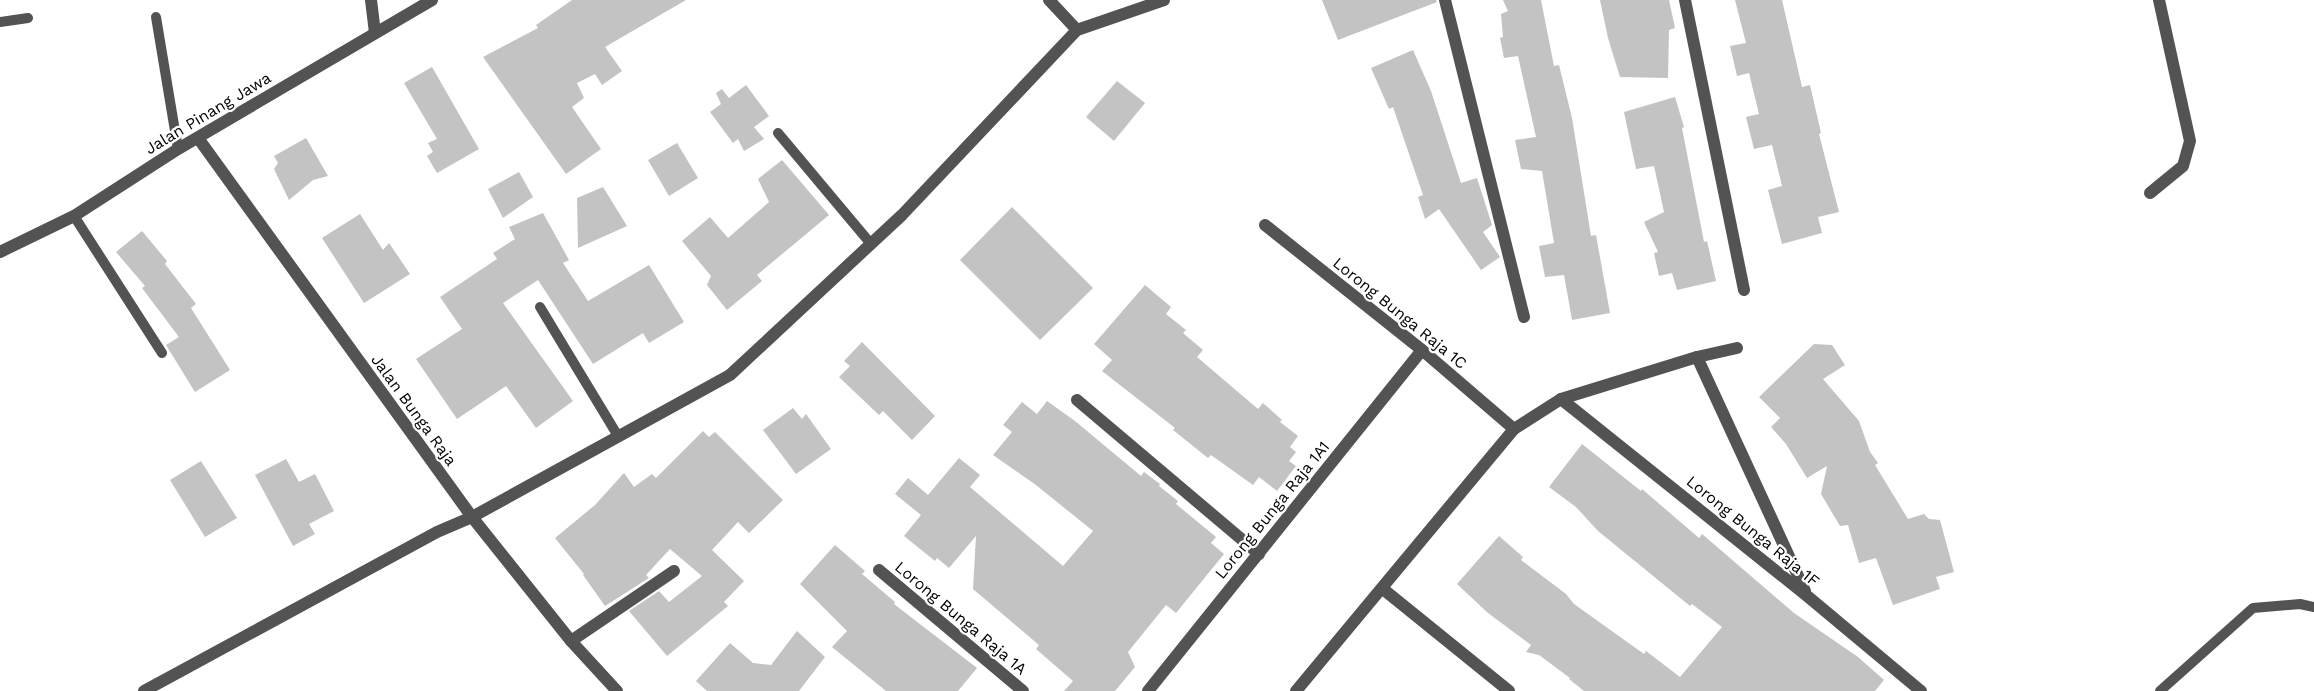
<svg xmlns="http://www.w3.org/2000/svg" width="2314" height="691" font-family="'Work Sans',sans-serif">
<rect width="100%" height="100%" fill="#fff"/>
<!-- building -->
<g fill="#c3c3c3">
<polygon points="572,0 686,0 605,47 622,71 602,85 595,74 577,83 584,98 572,107 601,149 566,174 483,57 538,28 536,25"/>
<polygon points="1322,0 1436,0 1437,2 1338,40"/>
<polygon points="1503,0 1541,0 1554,66 1559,65 1572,118 1591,236 1596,235 1610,313 1572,320 1564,275 1545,277 1539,246 1554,243 1542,171 1521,169 1515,140 1536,137 1518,56 1504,58 1500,38 1503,37 1501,14 1508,11"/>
<polygon points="1600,0 1669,0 1675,28 1669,30 1668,78 1620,77 1608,38"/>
<polygon points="1735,0 1782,0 1802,87 1810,85 1821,133 1819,134 1839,212 1818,217 1822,233 1782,244 1768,190 1782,186 1772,145 1754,149 1746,117 1759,114 1749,73 1737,76 1730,46 1746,43"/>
<polygon points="1413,50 1431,91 1461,183 1477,178 1492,225 1483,232 1500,257 1481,270 1439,209 1425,219 1418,197 1423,195 1393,107 1389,109 1371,68"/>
<polygon points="432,67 479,149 437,173 427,156 433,152 428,143 437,139 404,83"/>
<polygon points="1117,81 1145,103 1114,141 1086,117"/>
<polygon points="746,85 769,116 754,127 764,139 744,151 738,139 733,143 710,112 721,104 716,93 722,89 729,98"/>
<polygon points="1675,97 1684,127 1682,128 1704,242 1707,241 1716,281 1677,290 1672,273 1659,276 1654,253 1658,252 1644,222 1664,212 1654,166 1636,169 1624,112"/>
<polygon points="306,138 328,176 313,180 289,200 274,169 278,163 274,156"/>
<polygon points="677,143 698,178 669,196 648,160"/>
<polygon points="782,160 829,215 757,275 762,281 727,310 707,285 711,276 682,241 710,217 728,238 769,202 758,179"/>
<polygon points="519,172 533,197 503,218 488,189"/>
<polygon points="603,187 627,226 578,248 577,198"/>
<polygon points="1012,207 1093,288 1040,340 960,260"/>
<polygon points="543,213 569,260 563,263 588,301 649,265 684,322 649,343 643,333 593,364 538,280 503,303 573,401 536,428 506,386 457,419 416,359 462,329 440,297 497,259 493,253 515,239 509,227"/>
<polygon points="360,214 383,250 389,243 410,274 364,303 322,238"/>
<polygon points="142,231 167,261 165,264 196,304 191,308 230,370 195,392 166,345 179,337 142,288 145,286 116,252"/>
<polygon points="1145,285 1171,307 1166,314 1186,330 1183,333 1203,350 1197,357 1258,409 1263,403 1282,420 1280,422 1298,436 1290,447 1296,452 1289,461 1296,466 1277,491 1259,477 1253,485 1211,455 1208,458 1173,430 1175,428 1102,371 1112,360 1094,344"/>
<polygon points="862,342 935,416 912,440 883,411 879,415 839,377 850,366 844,361"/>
<polygon points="1814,344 1832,345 1845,365 1823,379 1859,421 1870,452 1878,463 1875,465 1908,519 1924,514 1929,519 1940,520 1954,572 1936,577 1940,589 1893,605 1876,558 1859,563 1848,525 1840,526 1821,494 1827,466 1807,478 1786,444 1771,427 1780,418 1759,397"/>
<polygon points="1047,401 1075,421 1141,476 1144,472 1160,484 1159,486 1178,501 1176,504 1216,537 1211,543 1224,554 1176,613 1166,605 1128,652 1135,667 1115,691 1064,691 1073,681 1036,649 1039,645 973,589 976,536 949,568 937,558 935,561 904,536 921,515 895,494 908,478 928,495 959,458 980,475 970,487 1063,566 1093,531 1036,485 993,455 1012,432 1003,425 1022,402 1037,414"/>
<polygon points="793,408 802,419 806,414 831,449 796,474 763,430"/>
<polygon points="703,431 709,437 715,432 783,500 749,533 738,522 712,550 744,581 724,602 728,606 667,656 629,611 659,591 669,602 702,576 670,549 646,575 649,578 605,606 583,575 584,574 555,538 595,505 624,473 634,487 652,474 656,478"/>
<polygon points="1582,444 1641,491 1642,489 1699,538 1702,534 1794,613 1858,657 1884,680 1875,691 1584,691 1569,679 1570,678 1539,655 1526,652 1531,645 1488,613 1457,584 1499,536 1523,557 1521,560 1566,594 1574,604 1644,654 1646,651 1680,677 1722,627 1692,604 1690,606 1598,531 1576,507 1549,487"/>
<polygon points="286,459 299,482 315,474 334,511 309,524 315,534 293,546 255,475"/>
<polygon points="201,461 237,518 205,537 170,480"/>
<polygon points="835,545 865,571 862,574 895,602 894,604 977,668 958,691 886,691 832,647 847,631 800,584"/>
<polygon points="797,631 825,657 799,691 707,691 696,681 730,643 753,663 771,665"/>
</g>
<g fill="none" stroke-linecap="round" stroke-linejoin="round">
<!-- service -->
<g stroke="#535353" stroke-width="10">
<polyline points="156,17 178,149"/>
<polyline points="0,22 28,18"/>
<polyline points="778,133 871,244"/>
<polyline points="74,216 162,353"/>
<polyline points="540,307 618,436"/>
<polyline points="2160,691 2253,608 2300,604 2314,607"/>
</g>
<!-- minor -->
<g stroke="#535353" stroke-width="12">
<polyline points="371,0 375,33"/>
<polyline points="1049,0 1077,30"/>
<polyline points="1445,0 1524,317"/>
<polyline points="1685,0 1744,290"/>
<polyline points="198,138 472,517 571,641 617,691"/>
<polyline points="2150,193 2183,166 2190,141 2159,0"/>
<polyline points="1265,225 1422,350 1514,429"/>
<polyline points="0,252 74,216 178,149 432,0"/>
<polyline points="1697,357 1805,591"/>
<polyline points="1561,399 1806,595 1921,691"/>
<polyline points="1077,400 1259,554"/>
<polyline points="879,570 1023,691"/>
<polyline points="1383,589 1509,691"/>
<polyline points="571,641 674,571"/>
<polyline points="144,691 437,532 472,517 730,375 902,215 1077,30 1164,0"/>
<polyline points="1148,691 1422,350"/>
<polyline points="1296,691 1514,429 1561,399 1697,357 1737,348"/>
</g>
</g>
<g text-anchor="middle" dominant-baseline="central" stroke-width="4.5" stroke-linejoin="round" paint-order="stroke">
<!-- street labels -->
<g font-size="16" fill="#000" stroke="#fff">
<text transform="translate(208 113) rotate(-31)">Jalan Pinang Jawa</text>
<text transform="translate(1400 313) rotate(39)">Lorong Bunga Raja 1C</text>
<text transform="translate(414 410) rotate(54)">Jalan Bunga Raja</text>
<text transform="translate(1272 510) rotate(-51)">Lorong Bunga Raja 1A1</text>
<text transform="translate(1753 531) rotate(39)">Lorong Bunga Raja 1F</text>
<text transform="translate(961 618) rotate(40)">Lorong Bunga Raja 1A</text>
</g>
</g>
</svg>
